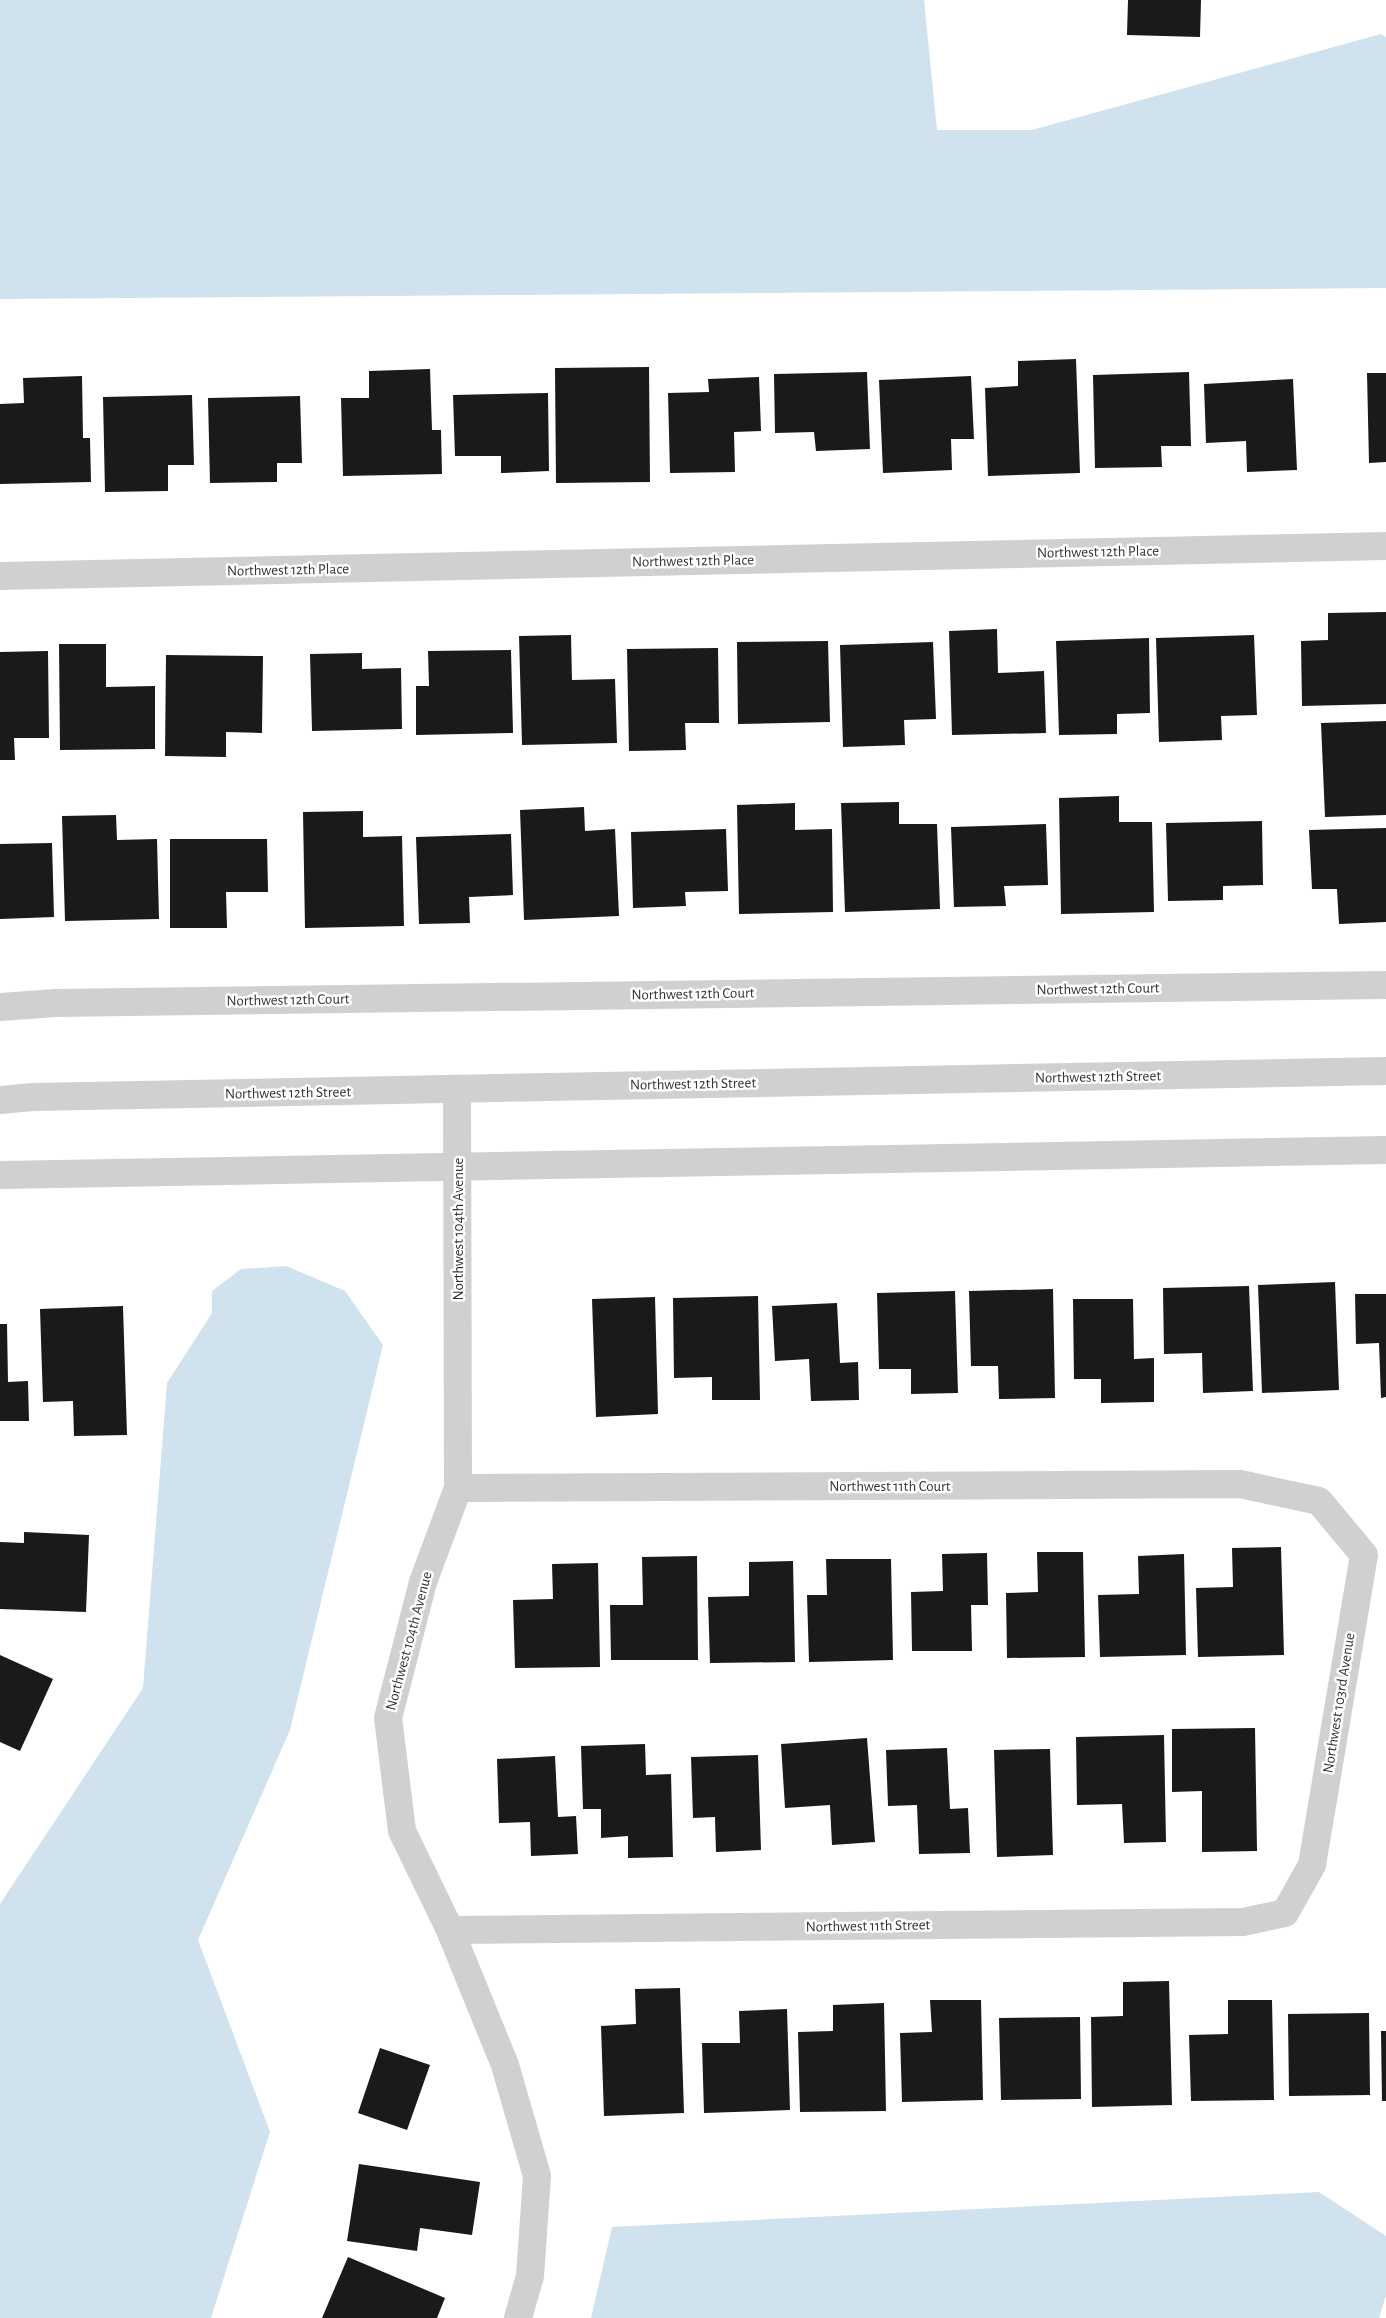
<svg xmlns="http://www.w3.org/2000/svg" width="1386" height="2318" font-family="'Alegreya Sans',sans-serif">
<rect width="100%" height="100%" fill="#fff"/>
<!-- water -->
<g fill="#cfe2ee">
<polygon points="0,0 924,0 937,130 1032,130 1381,34 1386,37 1386,288 0,299"/>
<polygon points="286,1266 345,1291 383,1345 290,1730 198,1940 270,2132 211,2318 0,2318 0,1904 143,1688 167,1383 212,1313 212,1291 241,1269"/>
<polygon points="1319,2192 1386,2236 1386,2295 1379,2318 591,2318 612,2227"/>
</g>
<!-- building -->
<g fill="#1a1a1a">
<polygon points="1128,0 1201,0 1200,37 1127,35"/>
<polygon points="1076,359 1080,473 988,476 985,388 1018,386 1018,361"/>
<polygon points="649,367 650,482 556,483 555,368"/>
<polygon points="430,369 432,430 441,430 442,474 343,476 341,398 369,398 369,371"/>
<polygon points="867,372 870,449 816,451 814,432 775,433 774,374"/>
<polygon points="1189,372 1191,446 1161,446 1162,467 1095,468 1093,375"/>
<polygon points="1367,373 1386,373 1386,462 1369,463"/>
<polygon points="82,376 83,438 90,438 91,482 0,484 0,404 24,403 23,378"/>
<polygon points="971,376 974,439 951,439 952,470 883,473 879,380"/>
<polygon points="759,377 761,431 734,432 735,472 670,473 668,393 709,392 708,379"/>
<polygon points="1293,379 1297,470 1247,472 1246,441 1206,443 1204,384"/>
<polygon points="548,393 549,471 501,473 501,456 455,456 453,395"/>
<polygon points="192,395 194,465 168,465 168,491 105,492 103,397"/>
<polygon points="300,396 302,463 277,463 277,482 210,483 208,398"/>
<polygon points="1386,612 1386,704 1302,706 1301,641 1328,640 1328,613"/>
<polygon points="997,629 998,673 1044,671 1046,733 952,735 949,631"/>
<polygon points="571,635 572,680 615,679 617,743 522,745 519,636"/>
<polygon points="1254,635 1257,715 1221,716 1222,740 1159,742 1156,638"/>
<polygon points="1149,638 1150,713 1117,714 1117,734 1059,735 1056,641"/>
<polygon points="828,641 830,722 738,724 737,642"/>
<polygon points="933,642 936,719 904,720 905,745 843,747 840,645"/>
<polygon points="59,644 106,644 106,687 155,686 155,749 60,750"/>
<polygon points="718,648 719,723 685,723 686,750 629,751 627,649"/>
<polygon points="511,650 513,733 416,735 416,686 429,686 428,651"/>
<polygon points="48,651 49,738 14,738 15,760 0,760 0,652"/>
<polygon points="362,653 362,669 401,668 402,729 312,731 310,654"/>
<polygon points="166,655 263,656 262,733 226,732 226,757 165,756"/>
<polygon points="1386,721 1386,815 1325,817 1321,723"/>
<polygon points="1119,796 1119,822 1152,822 1154,912 1061,914 1059,798"/>
<polygon points="899,802 899,824 937,824 940,909 845,912 841,803"/>
<polygon points="795,803 795,830 832,829 833,912 739,914 737,805"/>
<polygon points="584,807 585,831 615,829 619,916 524,920 520,810"/>
<polygon points="363,811 363,837 402,836 404,926 305,928 303,812"/>
<polygon points="116,815 117,840 157,839 159,919 65,921 62,816"/>
<polygon points="1262,821 1263,885 1223,886 1223,900 1168,901 1166,823"/>
<polygon points="1046,824 1048,885 1004,886 1006,906 954,907 951,827"/>
<polygon points="1386,828 1386,922 1339,924 1337,889 1312,889 1309,830"/>
<polygon points="726,829 728,891 685,892 686,906 633,908 631,832"/>
<polygon points="511,834 513,895 469,897 470,923 419,924 416,837"/>
<polygon points="170,839 267,839 268,892 226,892 227,928 170,928"/>
<polygon points="52,843 54,917 0,919 0,844"/>
<polygon points="1335,1282 1339,1390 1262,1393 1258,1285"/>
<polygon points="1249,1286 1253,1391 1203,1393 1202,1353 1164,1354 1163,1288"/>
<polygon points="1053,1289 1055,1398 999,1399 998,1366 971,1366 969,1291"/>
<polygon points="955,1291 958,1393 911,1394 911,1369 879,1369 877,1293"/>
<polygon points="1355,1294 1386,1294 1386,1397 1381,1398 1379,1343 1356,1344"/>
<polygon points="758,1296 760,1400 712,1400 712,1377 674,1378 673,1298"/>
<polygon points="655,1297 658,1414 596,1417 592,1299"/>
<polygon points="1073,1299 1133,1299 1134,1359 1154,1358 1154,1402 1101,1403 1101,1379 1074,1379"/>
<polygon points="837,1303 840,1363 858,1362 859,1400 811,1401 809,1359 775,1361 772,1306"/>
<polygon points="123,1306 127,1435 74,1436 73,1401 43,1402 40,1309"/>
<polygon points="0,1324 7,1324 8,1382 28,1381 29,1421 0,1421"/>
<polygon points="24,1532 89,1535 86,1612 0,1609 0,1542 24,1543"/>
<polygon points="1281,1547 1284,1655 1198,1657 1196,1588 1233,1587 1232,1548"/>
<polygon points="1037,1552 1083,1552 1085,1657 1007,1658 1006,1593 1038,1592"/>
<polygon points="987,1553 988,1605 971,1605 972,1651 912,1651 911,1592 943,1591 942,1554"/>
<polygon points="1184,1554 1186,1655 1100,1657 1098,1595 1139,1594 1138,1556"/>
<polygon points="697,1556 698,1660 611,1660 610,1605 643,1605 642,1557"/>
<polygon points="826,1559 891,1559 893,1660 809,1662 807,1595 827,1595"/>
<polygon points="793,1561 795,1662 710,1663 708,1597 749,1596 749,1562"/>
<polygon points="598,1563 600,1667 515,1668 513,1600 553,1599 552,1564"/>
<polygon points="0,1655 53,1679 20,1751 0,1742"/>
<polygon points="1255,1728 1257,1851 1202,1852 1202,1791 1172,1792 1172,1729"/>
<polygon points="1164,1735 1166,1842 1124,1843 1122,1804 1077,1805 1076,1737"/>
<polygon points="867,1738 875,1842 832,1845 830,1805 785,1808 781,1744"/>
<polygon points="645,1744 646,1775 671,1774 673,1857 628,1858 628,1836 601,1838 601,1809 583,1809 581,1746"/>
<polygon points="947,1748 950,1809 968,1808 970,1853 919,1854 917,1805 888,1806 886,1750"/>
<polygon points="1050,1749 1053,1855 997,1857 994,1750"/>
<polygon points="758,1755 761,1850 716,1852 715,1817 693,1818 691,1757"/>
<polygon points="555,1756 558,1817 576,1816 578,1854 531,1856 530,1822 499,1823 497,1759"/>
<polygon points="1169,1981 1172,2105 1092,2107 1091,2017 1123,2016 1123,1982"/>
<polygon points="680,1988 684,2113 604,2116 601,2026 636,2024 635,1989"/>
<polygon points="930,2000 981,2000 983,2100 902,2102 900,2033 932,2032"/>
<polygon points="1228,2000 1272,2000 1274,2100 1191,2101 1189,2035 1228,2034"/>
<polygon points="884,2003 886,2111 800,2112 798,2032 833,2031 833,2005"/>
<polygon points="787,2009 790,2110 704,2113 702,2043 740,2043 739,2011"/>
<polygon points="1369,2013 1370,2095 1289,2096 1288,2014"/>
<polygon points="1080,2017 1081,2099 1001,2100 999,2018"/>
<polygon points="1381,2031 1386,2031 1386,2101 1382,2101"/>
<polygon points="380,2048 430,2065 407,2130 358,2113"/>
<polygon points="359,2164 480,2182 472,2235 420,2228 417,2251 347,2241"/>
<polygon points="348,2257 445,2298 437,2318 322,2318"/>
</g>
<g fill="none" stroke-linecap="round" stroke-linejoin="round">
<!-- minor -->
<g stroke="#d0d0d0" stroke-width="28">
<polyline points="0,576 1386,546"/>
<polyline points="0,1007 56,1003 1386,985"/>
<polyline points="457,1089 458,1488 423,1582 388,1718 402,1831 450,1930 505,2065 537,2176 530,2276 518,2318"/>
<polyline points="0,1100 33,1097 1386,1071"/>
<polyline points="0,1175 1386,1150"/>
<polyline points="450,1930 1243,1922 1285,1913 1312,1865 1364,1555 1319,1501 1240,1484 458,1488"/>
</g>
</g>
<g text-anchor="middle" dominant-baseline="central" stroke-width="5" stroke-linejoin="round" paint-order="stroke">
<!-- street labels -->
<g font-size="15" fill="#333" stroke="#fff">
<text transform="translate(1098 552) rotate(-1)">Northwest 12th Place</text>
<text transform="translate(693 561) rotate(-1)">Northwest 12th Place</text>
<text transform="translate(288 570) rotate(-1)">Northwest 12th Place</text>
<text transform="translate(1098 989) rotate(-1)">Northwest 12th Court</text>
<text transform="translate(693 994) rotate(-1)">Northwest 12th Court</text>
<text transform="translate(288 1000) rotate(-1)">Northwest 12th Court</text>
<text transform="translate(1098 1077) rotate(-1)">Northwest 12th Street</text>
<text transform="translate(693 1084) rotate(-1)">Northwest 12th Street</text>
<text transform="translate(288 1093) rotate(-1)">Northwest 12th Street</text>
<text transform="translate(458 1229) rotate(-90)">Northwest 104th Avenue</text>
<text x="890" y="1486">Northwest 11th Court</text>
<text transform="translate(409 1641) rotate(-75)">Northwest 104th Avenue</text>
<text transform="translate(1339 1703) rotate(-81)">Northwest 103rd Avenue</text>
<text transform="translate(868 1926) rotate(-1)">Northwest 11th Street</text>
</g>
</g>
</svg>
